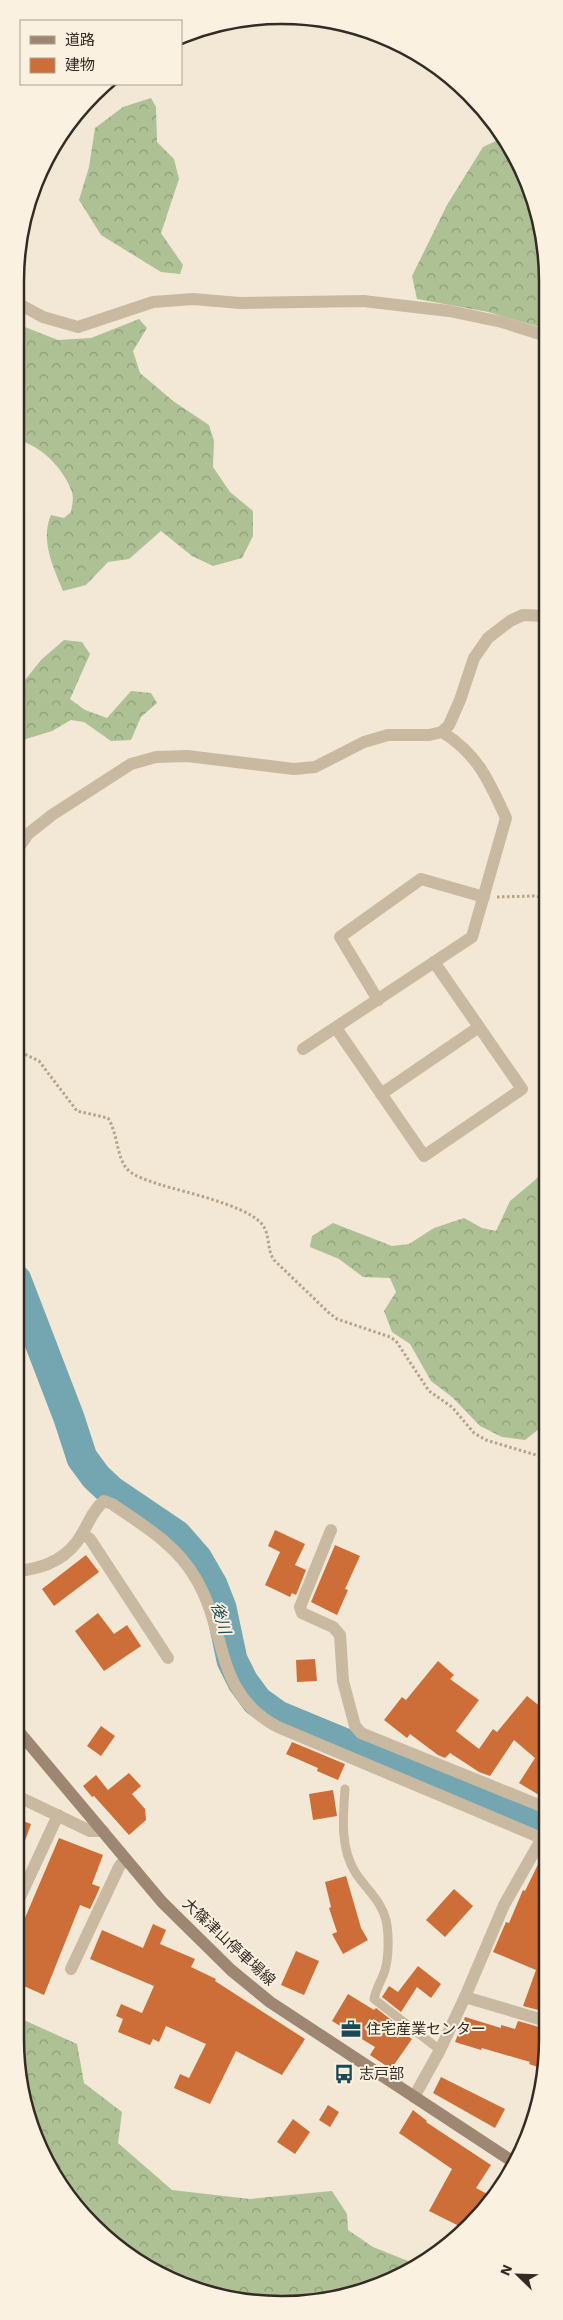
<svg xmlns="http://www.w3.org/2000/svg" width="563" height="2320" font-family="'Work Sans','Noto Sans JP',sans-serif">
<defs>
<pattern id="forest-crowns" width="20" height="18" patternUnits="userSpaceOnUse" patternTransform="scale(1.25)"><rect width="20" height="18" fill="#adc195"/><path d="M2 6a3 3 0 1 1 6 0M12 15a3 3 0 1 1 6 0" fill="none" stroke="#8e9d79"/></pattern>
</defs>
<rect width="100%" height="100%" fill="#f2e8d5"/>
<!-- forest -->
<g fill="url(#forest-crowns)">
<polygon points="151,98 156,107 157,142 174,159 179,179 161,233 183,265 180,274 161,272 101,235 79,200 89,167 95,128 123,107"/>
<polygon points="502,138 521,164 546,247 546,329 488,312 417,299 412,276 447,205 483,147"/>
<path d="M 139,319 L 147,328 L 133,351 L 140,373 L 173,401 L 209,425 L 214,441 L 213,467 L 230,492 L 253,511 L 253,536 L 242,558 L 213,566 L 192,556 L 161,531 L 129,559 L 108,562 L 86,585 L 63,591 C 53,567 40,540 51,515 L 64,518 L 71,512 C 72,506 74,498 72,492 C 64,469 41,445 17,440 L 17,324 L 58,340 L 91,338 Z"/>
<polygon points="64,640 82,642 90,654 70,699 85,710 107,718 131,691 151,693 157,703 141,717 131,740 111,741 84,722 71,720 52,731 26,739 17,752 17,690 41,660"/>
<polygon points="546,1168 546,1430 539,1429 525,1440 502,1437 480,1426 452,1397 431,1381 410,1344 392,1332 384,1311 396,1292 390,1278 363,1277 339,1259 310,1247 312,1236 333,1223 392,1246 409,1244 434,1228 464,1218 482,1228 496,1231 510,1201 535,1180"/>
<polygon points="15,2016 77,2044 84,2083 122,2112 118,2143 172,2190 250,2199 332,2191 347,2214 348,2230 373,2247 408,2261 404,2271 363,2291 264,2304 163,2277 81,2214 35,2140 15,2039"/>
</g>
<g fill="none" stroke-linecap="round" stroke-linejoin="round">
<!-- river -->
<polyline stroke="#73a6b0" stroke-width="31" points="16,1280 69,1418 82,1458 96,1477 111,1491 176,1535 197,1559 212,1585 221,1608 232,1660 243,1682 257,1701 278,1716 546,1827"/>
</g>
<!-- building -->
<g fill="#cd6e38">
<polygon points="275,1530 305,1544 295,1565 306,1570 296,1595 292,1593 290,1597 265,1585 280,1552 268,1546"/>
<polygon points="335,1545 360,1556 345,1589 348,1590 337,1615 311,1602"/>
<polygon points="86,1555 99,1572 54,1606 42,1589"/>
<polygon points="98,1613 114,1634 127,1625 141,1646 104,1671 75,1631"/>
<polygon points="315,1659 317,1681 297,1682 296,1660"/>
<polygon points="438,1661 454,1675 450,1679 479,1700 456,1731 479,1749 493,1729 497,1732 527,1696 546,1711 546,1784 539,1795 519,1783 535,1758 514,1740 490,1776 479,1772 450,1753 445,1758 438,1755 410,1734 407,1738 384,1720 402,1697 406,1700"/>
<polygon points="101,1726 115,1736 101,1756 87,1746"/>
<polygon points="292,1742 345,1764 338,1780 317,1771 318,1768 286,1754"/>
<polygon points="129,1773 141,1786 132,1794 145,1809 146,1820 129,1835 94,1796 92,1797 83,1786 96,1775 108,1790"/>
<polygon points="333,1790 337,1816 313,1820 309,1794"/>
<polygon points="15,1818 31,1824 17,1863 15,1863"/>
<polygon points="59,1838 103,1855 92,1884 100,1887 97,1894 90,1909 80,1905 44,1995 15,1982 15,1930 19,1932"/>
<polygon points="546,1848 546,2012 523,2006 536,1970 493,1952 506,1922 509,1923 523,1890 525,1891"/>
<polygon points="346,1876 361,1928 368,1940 343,1954 332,1934 337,1932 329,1908 331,1907 325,1882"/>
<polygon points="454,1889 473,1906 445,1937 426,1920"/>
<polygon points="153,1924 166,1930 160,1944 195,1959 191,1967 216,1979 215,1981 305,2039 282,2075 236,2051 210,2104 174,2088 180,2074 189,2078 206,2044 166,2026 159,2042 153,2039 150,2045 118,2032 123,2019 116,2016 121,2004 142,2013 154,1986 90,1959 102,1930 143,1948"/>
<polygon points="296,1951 319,1961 304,1995 281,1985"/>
<polygon points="418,1966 441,1984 431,1998 417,1987 401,2012 382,1997 389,1986 398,1992"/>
<polygon points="348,1994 374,2010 376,2008 394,2022 392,2025 412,2039 391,2069 370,2055 375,2047 332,2021"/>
<polygon points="465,2017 501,2028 501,2025 515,2029 518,2021 546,2029 546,2070 529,2064 530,2062 482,2048 481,2050 455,2042"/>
<polygon points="441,2077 505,2109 495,2128 433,2093"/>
<polygon points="328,2105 339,2112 330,2127 319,2120"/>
<polygon points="413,2110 427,2121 426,2122 491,2165 476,2188 491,2196 463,2228 429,2211 452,2169 399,2133"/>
<polygon points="293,2119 310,2132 295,2154 277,2142"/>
</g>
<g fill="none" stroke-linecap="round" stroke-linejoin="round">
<!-- path -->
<g stroke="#b6a38b" stroke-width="3" stroke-dasharray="2.5 2.5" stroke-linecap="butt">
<polyline points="497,897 534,896 546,898"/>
<path d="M 16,1050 L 39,1061 L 77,1111 L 108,1118 C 118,1133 116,1159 129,1171 C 138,1178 150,1181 161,1185 C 185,1192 243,1205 260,1222 C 271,1232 266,1249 274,1260 L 328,1312 L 337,1319 L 390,1337 L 396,1341 L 429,1391 L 452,1407 L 474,1433 L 486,1440 L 546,1458"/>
</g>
<!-- lane -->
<path stroke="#cab9a1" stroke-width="9" d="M 345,1789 C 343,1817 340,1847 355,1872 C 366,1889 381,1900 386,1920 C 389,1934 389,1956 385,1970 C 382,1980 376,1988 374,1999 L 440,2050"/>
<!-- street -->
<g stroke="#cab9a1" stroke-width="12">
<polyline points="17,303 43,317 78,327 153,302 193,299 240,303 363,301 449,311 502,322 546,336"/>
<polyline points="17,850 28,834 52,815 131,764 156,757 187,756 294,769 315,767 364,742 388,735 429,735 442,732 449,725 460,700 474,658 488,638 510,621 523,615 546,616"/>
<polyline points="378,1000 340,937 421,879 484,897"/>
<polyline points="336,1028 424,1156 522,1089 434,962"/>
<path d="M 303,1049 L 472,937 L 506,818 C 489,781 478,754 442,732"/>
<polyline points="381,1094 479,1027"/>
<polyline points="331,1530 300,1607 302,1613 333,1627 340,1635 343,1681 355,1726 361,1733 546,1808"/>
<polyline points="82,1534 90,1539 168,1658"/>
<path d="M 16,1571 C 43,1569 68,1559 82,1534 C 89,1522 93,1510 104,1501 L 112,1504 C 143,1525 177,1545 196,1579 C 228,1633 214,1694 278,1727 L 546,1840"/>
<polyline points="15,1795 90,1831 103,1831"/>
<polyline points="15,1908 58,1815"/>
<polyline points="71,1969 119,1867 125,1859"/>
<polyline points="465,1997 546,2021"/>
<polyline points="414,2097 440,2050 465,1997 504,1905 546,1831"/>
</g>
<!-- secondary -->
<polyline stroke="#9d8772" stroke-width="12" points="15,1727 162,1902 231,1970 270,2002 515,2163"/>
</g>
<!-- icons -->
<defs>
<symbol id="office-bare" viewBox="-9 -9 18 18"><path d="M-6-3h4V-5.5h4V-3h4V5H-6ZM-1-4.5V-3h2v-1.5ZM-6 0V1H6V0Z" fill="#184b57" stroke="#faf1e1" stroke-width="2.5" paint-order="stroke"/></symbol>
<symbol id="bus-bare" viewBox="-9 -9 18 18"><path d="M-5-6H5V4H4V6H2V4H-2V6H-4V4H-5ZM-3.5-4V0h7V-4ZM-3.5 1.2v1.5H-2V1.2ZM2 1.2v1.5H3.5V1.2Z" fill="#184b57" stroke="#faf1e1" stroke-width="2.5" paint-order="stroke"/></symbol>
</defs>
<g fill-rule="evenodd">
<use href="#office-bare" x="337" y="2015" width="28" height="28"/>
<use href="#bus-bare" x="330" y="2060" width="28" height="28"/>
</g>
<g text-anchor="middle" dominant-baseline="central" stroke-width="4" stroke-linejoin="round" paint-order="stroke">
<!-- street labels -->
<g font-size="15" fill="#342b24" stroke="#faf1e1">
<text transform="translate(229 1942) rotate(43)">大篠津山停車場線</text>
</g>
<!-- poi labels -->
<g font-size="15" fill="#342b24" stroke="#faf1e1" text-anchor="start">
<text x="366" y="2029">住宅産業センター</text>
<text x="359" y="2074">志戸部</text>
</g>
<!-- water labels -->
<g font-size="16" font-style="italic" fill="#184b57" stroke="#faf1e1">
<text transform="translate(221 1618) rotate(74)">後川</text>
</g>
</g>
<!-- crop -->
<path d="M0 0H563V2320H0ZM281 24H282A257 257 0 0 1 539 281V2039A257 257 0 0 1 282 2296H281A257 257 0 0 1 24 2039V281A257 257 0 0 1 281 24Z" fill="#faf1e1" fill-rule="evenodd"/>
<path fill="none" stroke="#342b24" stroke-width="2.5" d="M281 24H282A257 257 0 0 1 539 281V2039A257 257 0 0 1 282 2296H281A257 257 0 0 1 24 2039V281A257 257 0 0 1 281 24Z"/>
<!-- legend -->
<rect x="20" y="20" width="162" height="65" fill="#faf1e1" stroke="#aba295"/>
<rect x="30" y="36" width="25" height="8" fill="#9d8772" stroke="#aba295"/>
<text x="65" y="45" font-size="15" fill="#342b24">道路</text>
<rect x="30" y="58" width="25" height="15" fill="#cd6e38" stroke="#aba295"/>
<text x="65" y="70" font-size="15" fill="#342b24">建物</text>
<!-- north arrow -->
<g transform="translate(518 2275) rotate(293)" stroke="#faf1e1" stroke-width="4" paint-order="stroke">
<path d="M0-4L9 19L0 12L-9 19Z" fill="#342b24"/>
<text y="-8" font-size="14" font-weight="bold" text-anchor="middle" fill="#342b24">N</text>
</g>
</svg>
